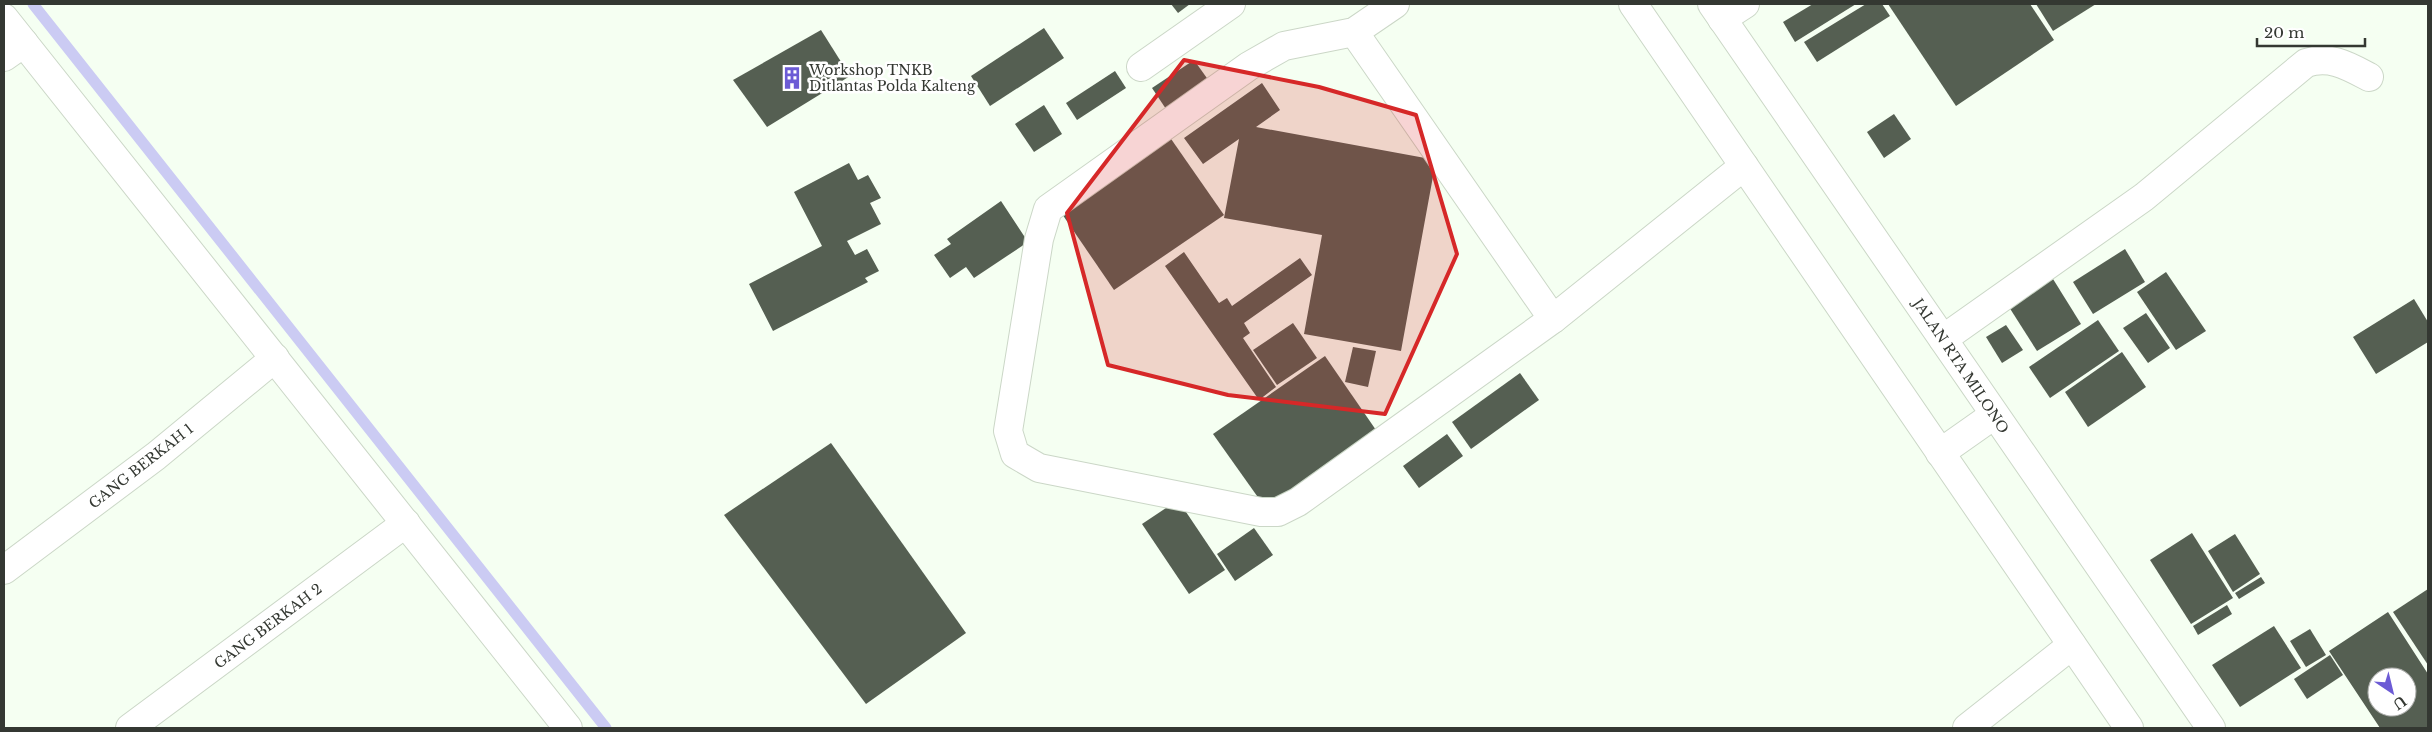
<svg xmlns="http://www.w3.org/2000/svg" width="2432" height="732" font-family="'Libre Baskerville',serif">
<rect width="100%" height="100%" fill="#f5fff2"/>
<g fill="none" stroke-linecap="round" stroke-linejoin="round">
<!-- stream -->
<polyline stroke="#cbcbf3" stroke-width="11" points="33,4 606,728"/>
</g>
<!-- building -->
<g fill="#555f52" fill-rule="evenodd">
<polygon points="1171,4 1190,4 1178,13"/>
<polygon points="1813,4 1856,4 1795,42 1783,22"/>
<polygon points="1866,4 1882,4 1890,16 1817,62 1804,42"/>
<polygon points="1888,4 2030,4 2054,40 1956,106"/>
<polygon points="2036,4 2096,4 2053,31"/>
<polygon points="1044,28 1064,58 990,106 971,76"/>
<polygon points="821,30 850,76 767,127 733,80"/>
<polygon points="1194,60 1209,81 1166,109 1152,88"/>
<polygon points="1115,71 1126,88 1077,120 1066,103"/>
<polygon points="1262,83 1280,110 1256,127 1436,160 1401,351 1304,334 1322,235 1224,218 1239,139 1203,164 1184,138"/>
<polygon points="1044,105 1062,134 1034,152 1015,124"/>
<polygon points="1894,114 1911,139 1884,158 1867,132"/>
<polygon points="1169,136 1224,215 1114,290 1060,211"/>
<polygon points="849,163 858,180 868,175 881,198 870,203 881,224 847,241 855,255 867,249 879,271 865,278 868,282 773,331 749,284 822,246 794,192"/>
<polygon points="1001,201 1028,242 974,278 966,267 950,278 934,255 951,244 947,239"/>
<polygon points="2125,249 2145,282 2093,314 2073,282"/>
<polygon points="1184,252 1219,303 1227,298 1232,306 1300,258 1312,275 1244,323 1250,333 1243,338 1276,387 1259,400 1165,266"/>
<polygon points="2166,272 2206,331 2176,350 2137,292"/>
<polygon points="2053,279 2081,324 2037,351 2009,307"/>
<polygon points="2414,299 2428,322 2428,342 2376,374 2353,337"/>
<polygon points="2146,313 2170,348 2148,363 2123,328"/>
<polygon points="2098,320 2119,351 2050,398 2029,367"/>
<polygon points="1293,323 1317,358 1277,385 1253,350"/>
<polygon points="2006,325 2023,350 2002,363 1986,337"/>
<polygon points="1353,347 1376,351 1368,387 1345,382"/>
<polygon points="2122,352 2146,387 2088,427 2065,392"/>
<polygon points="1325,356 1378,433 1267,510 1213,434"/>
<polygon points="1520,373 1539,400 1471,449 1452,422"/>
<polygon points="1447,434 1463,456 1419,488 1403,466"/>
<polygon points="831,443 966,633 866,704 724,515"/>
<polygon points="1178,500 1225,570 1189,594 1142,524"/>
<polygon points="1254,528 1273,555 1235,581 1217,554"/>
<polygon points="2192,533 2233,598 2191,624 2150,560"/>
<polygon points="2235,534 2260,574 2233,592 2208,551"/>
<polygon points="2261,577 2265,583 2239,599 2235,593"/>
<polygon points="2428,589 2428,665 2393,612"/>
<polygon points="2227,605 2232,614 2198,635 2193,626"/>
<path d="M 2388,612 L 2428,674 L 2428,728 L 2380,728 L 2329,651 ZM 2377,677 L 2407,677 L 2407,707 L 2377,707 Z"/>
<polygon points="2274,626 2301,668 2240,707 2212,665"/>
<polygon points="2310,629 2326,655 2306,667 2290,641"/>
<polygon points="2330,655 2343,675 2307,699 2294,679"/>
</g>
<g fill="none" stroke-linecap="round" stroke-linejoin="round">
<defs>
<g id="minor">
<polyline points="1395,4 1354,32 1284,46 1249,66 1048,209 1039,239 1008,431 1015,454 1039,468 1261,512 1278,512 1298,502 1553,319 1744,166"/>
<polyline points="4,18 568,728"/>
<polyline points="1722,19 1745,4"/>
<polyline points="1354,32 1553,319"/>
<polyline points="4,57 24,43"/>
<polyline points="1141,67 1231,4"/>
<path d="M 1943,339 L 2144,197 L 2306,63 C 2330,55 2348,66 2369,77"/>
<polyline points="4,570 156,456 275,358"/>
<polyline points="130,728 406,523"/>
<polyline points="1967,728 2072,645"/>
</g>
<g id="highway">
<polyline points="1633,4 2129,728"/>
<polyline points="1712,4 2211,728"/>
<polyline points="1940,453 1994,415"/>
</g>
</defs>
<!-- minor casing -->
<use href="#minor" stroke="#cbd7c7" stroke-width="30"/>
<!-- highway casing -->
<use href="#highway" stroke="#cbd7c7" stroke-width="30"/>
<!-- minor -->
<use href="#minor" stroke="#fff" stroke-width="28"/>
<!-- highway -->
<use href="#highway" stroke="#fff" stroke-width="28"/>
</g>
<!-- marked area -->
<path fill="#d62828" fill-opacity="0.2" stroke="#d62828" stroke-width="4" stroke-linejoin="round" d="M 1184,60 L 1319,87 L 1416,115 L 1457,254 L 1385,414 L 1228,395 L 1108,365 L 1067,213 Z"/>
<!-- icons -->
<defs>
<symbol id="building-bare" viewBox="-9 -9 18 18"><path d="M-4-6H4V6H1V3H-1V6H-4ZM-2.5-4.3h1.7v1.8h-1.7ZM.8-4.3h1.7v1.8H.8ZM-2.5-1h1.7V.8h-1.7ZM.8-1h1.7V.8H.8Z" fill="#6c5bd5" stroke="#fff" stroke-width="2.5" paint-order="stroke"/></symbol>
</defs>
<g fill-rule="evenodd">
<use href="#building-bare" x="776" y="62" width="32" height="32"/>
</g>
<g text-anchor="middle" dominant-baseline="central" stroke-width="5" stroke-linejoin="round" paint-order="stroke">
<!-- poi labels -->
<g font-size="14" fill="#343832" stroke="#fff" text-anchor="start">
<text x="809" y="70">Workshop TNKB<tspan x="809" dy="16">Ditlantas Polda Kalteng</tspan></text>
</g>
<!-- street labels -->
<g font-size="14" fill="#343832" stroke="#fff">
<text transform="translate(1961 366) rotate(56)">JALAN RTA MILONO</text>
<text transform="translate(141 466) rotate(-38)">GANG BERKAH 1</text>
<text transform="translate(268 626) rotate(-37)">GANG BERKAH 2</text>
</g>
</g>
<!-- border -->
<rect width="2432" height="732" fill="none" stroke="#343832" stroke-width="10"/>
<!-- north arrow -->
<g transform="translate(2392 692) rotate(145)"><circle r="24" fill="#ffffff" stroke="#aeafad"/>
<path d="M0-4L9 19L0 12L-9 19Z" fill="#6c5bd5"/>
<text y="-8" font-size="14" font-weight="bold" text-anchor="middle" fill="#343832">U</text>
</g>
<!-- scale -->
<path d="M2257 38v8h108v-8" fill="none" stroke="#343832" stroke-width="2.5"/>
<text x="2264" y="38" font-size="15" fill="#343832" stroke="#ffffff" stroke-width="4" paint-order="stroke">20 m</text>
</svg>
